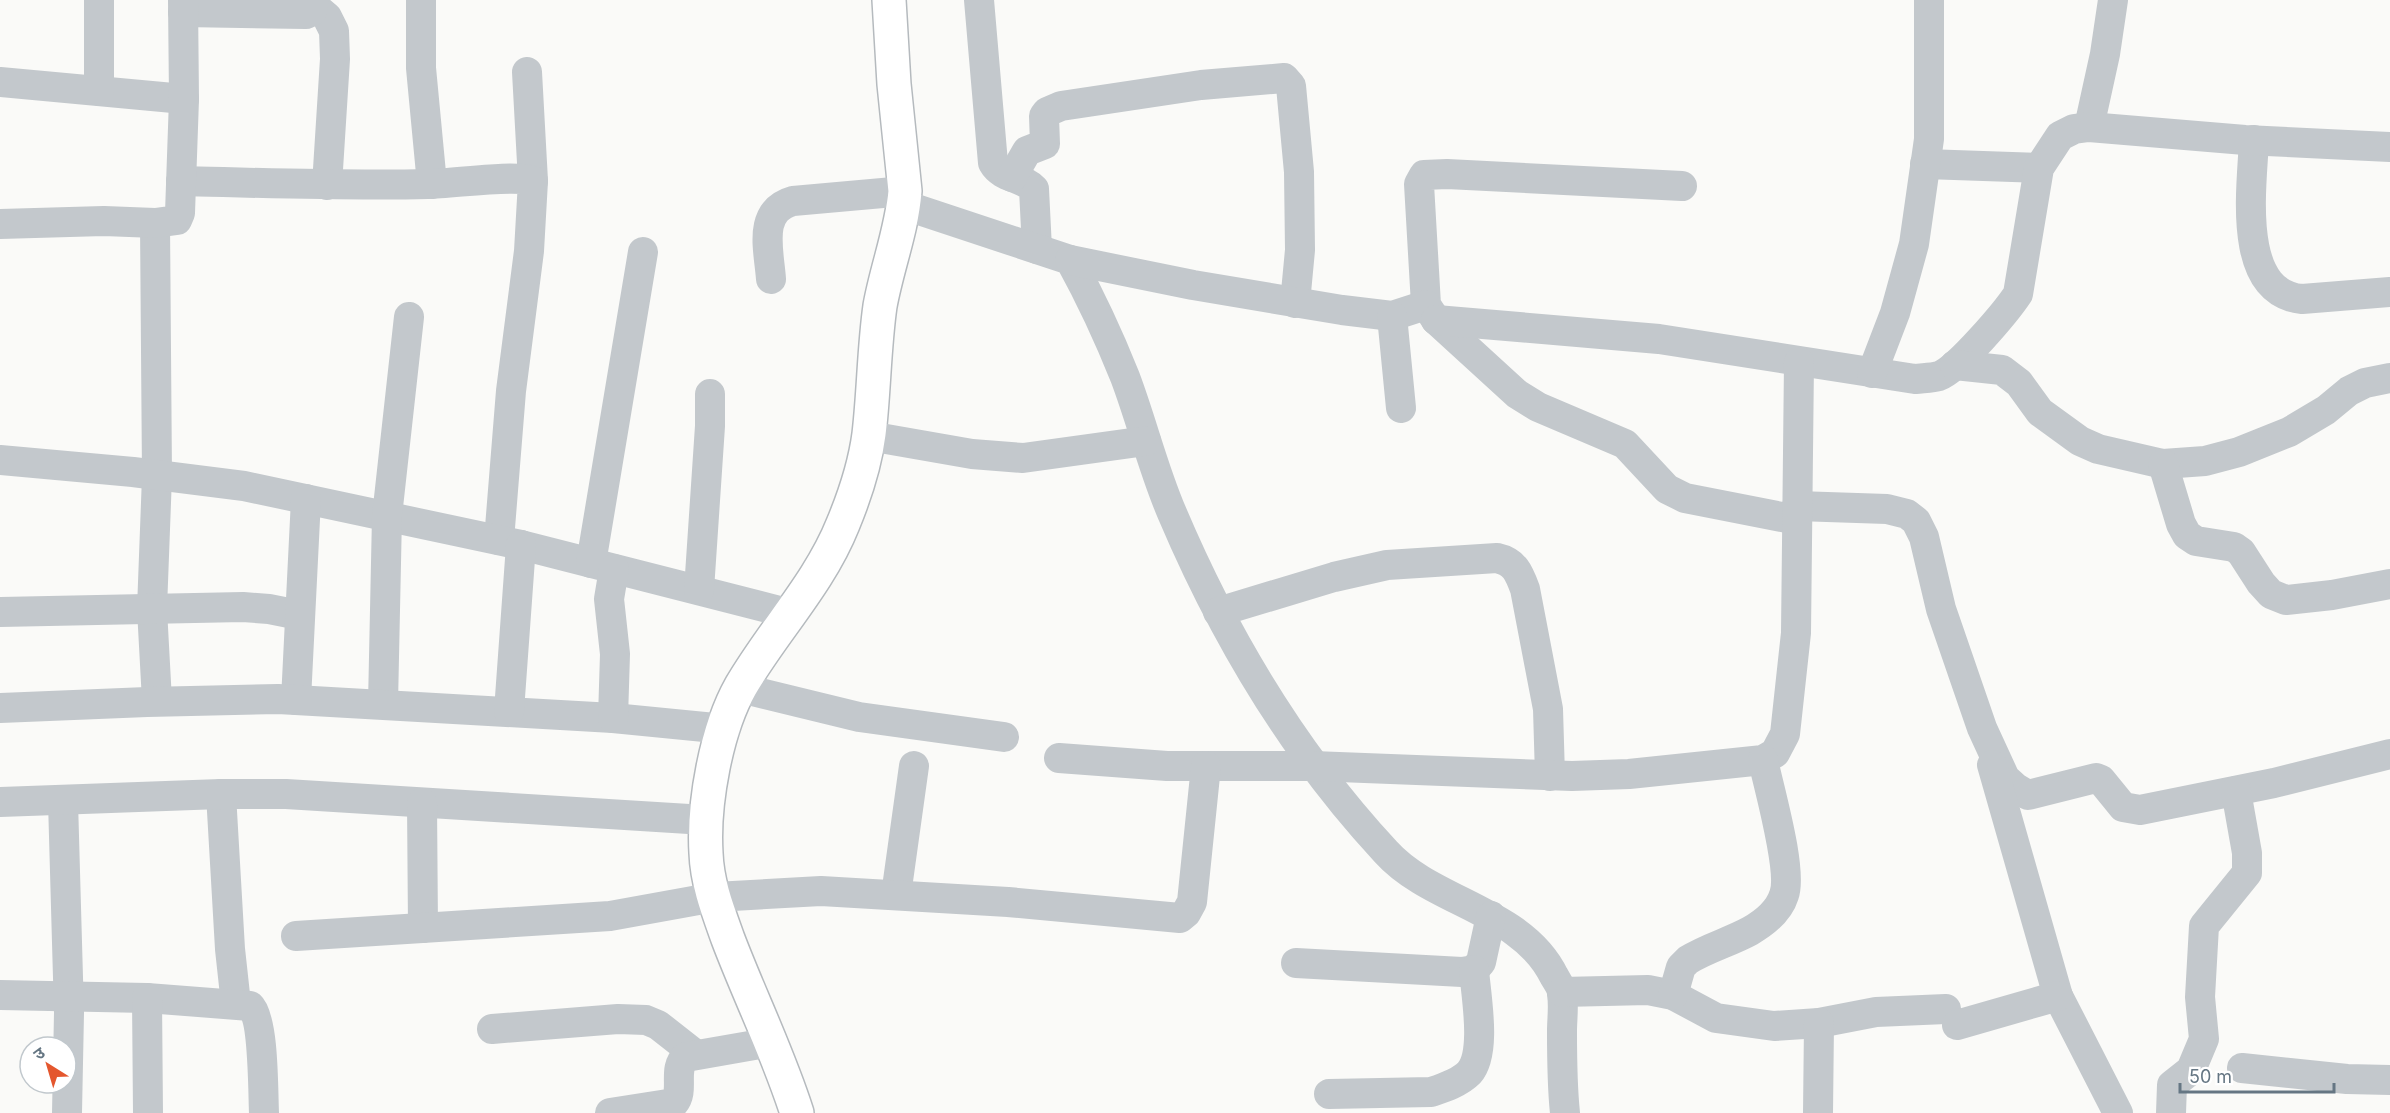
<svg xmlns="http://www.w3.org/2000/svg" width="2390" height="1113" font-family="Inter,'Noto Sans Devanagari',sans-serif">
<rect width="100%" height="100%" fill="#fafaf8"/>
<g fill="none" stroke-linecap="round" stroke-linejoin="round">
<defs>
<path id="major" d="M 797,1113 C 778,1053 750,997 728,939 C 718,911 707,883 706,853 C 703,804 716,730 741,686 C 773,631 819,584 843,524 C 855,495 865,465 869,434 C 874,392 874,348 880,306 C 887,267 902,230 905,191 L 894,84 L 889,0"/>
</defs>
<!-- major casing -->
<use href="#major" stroke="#b5babe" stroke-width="36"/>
<!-- minor -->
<g stroke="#c3c8cc" stroke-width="30">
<polyline points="421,0 421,68 432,184"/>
<path d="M 979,0 L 993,163 C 1002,179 1022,176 1034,189 L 1037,249"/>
<polyline points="314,6 327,17 334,31 335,59 327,185"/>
<polyline points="183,12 306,14 312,11 314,0"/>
<polyline points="527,72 533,181"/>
<polyline points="0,82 184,99"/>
<polyline points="99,91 99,0"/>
<polyline points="2089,127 2105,54 2113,0"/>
<path d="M 2254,140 C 2252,187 2236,293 2302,299 L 2390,292"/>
<polyline points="1925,164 2039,168"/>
<polyline points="1012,177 1027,151 1045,144 1044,116 1047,112 1061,106 1201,85 1284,78 1291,86 1299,172 1300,250 1295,303"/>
<path d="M 181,181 C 264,183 346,186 428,184 C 452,184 513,174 533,181 L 529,251 L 511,391 L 499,540"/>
<polyline points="1682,186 1447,174 1424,175 1419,184 1426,305 1436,320 1517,394 1538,407 1625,444 1667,489 1685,498 1797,520"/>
<path d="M 904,205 L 1070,260 C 1091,298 1109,337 1125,377 C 1142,422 1153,469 1172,513 C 1225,638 1294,753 1386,852 C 1432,903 1522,910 1554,976 C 1557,981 1562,988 1562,994 C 1564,1006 1562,1019 1562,1031 C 1562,1058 1562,1085 1565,1113"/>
<polyline points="155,223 157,476 152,609 157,701"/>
<polyline points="0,224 104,221 155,223 177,220 180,213 184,99 183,0"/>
<polyline points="1070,260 1193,285 1342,310 1392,316 1426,305"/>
<path d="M 771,279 C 769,250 757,211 793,201 L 905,191"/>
<polyline points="1392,316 1401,408"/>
<path d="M 1436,320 L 1659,339 L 1915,379 C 1923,378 1932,378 1939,376 C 1958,369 2006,312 2018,294 L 2039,168 L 2060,136 L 2074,129 L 2089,127 L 2245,140 L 2390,147"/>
<polyline points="1955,365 2002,370 2019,383 2040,412 2080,441 2098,449 2163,464 2205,461 2239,452 2289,432 2326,410 2349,391 2365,383 2390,378"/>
<polyline points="1872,373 1895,313 1914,244 1929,139 1929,0"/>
<polyline points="869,436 972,454 1023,458 1146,441"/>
<polyline points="0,460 133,472 244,486 521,545 791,614"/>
<polyline points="2163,464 2181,524 2187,535 2196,541 2234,547 2241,552 2261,583 2271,594 2286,600 2332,595 2390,584"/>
<polyline points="1797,506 1887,509 1907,514 1916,521 1924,537 1941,609 1982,728 2005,778 2016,788 2028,795 2096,778 2101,780 2123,807 2140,810 2274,783 2390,754"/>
<polyline points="591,563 643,252"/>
<polyline points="699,590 710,426 710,394"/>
<polyline points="0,612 243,607 269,609 299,615"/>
<path d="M 1218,612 L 1334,577 L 1387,565 L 1497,558 C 1515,562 1519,573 1525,589 L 1548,709 L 1550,776"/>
<polyline points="740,688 859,717 1004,737"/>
<polyline points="296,700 306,499"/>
<polyline points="383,704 387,516 409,317"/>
<polyline points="0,708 147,702 278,699 613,718 725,729"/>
<polyline points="509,711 521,545"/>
<polyline points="613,718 615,654 609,599 614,569"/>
<polyline points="1059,758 1167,766 1313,766 1572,776 1629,774 1763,760 1775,753 1785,734 1796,633 1799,362"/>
<polyline points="1992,765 2058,996 2118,1113"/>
<polyline points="221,794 230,949 236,1004"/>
<polyline points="63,801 69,1013 67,1113"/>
<polyline points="0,802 221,794 286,794 705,820"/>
<polyline points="422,803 423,928"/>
<polyline points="896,895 914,766"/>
<polyline points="296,936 610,916 715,897 821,891 1008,902 1180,918 1186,913 1192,902 1206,766"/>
<polyline points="1296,963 1462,972 1474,970 1481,962 1491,916"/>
<polyline points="1562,992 1648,990 1673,995 1716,1018 1774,1026 1819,1023 1876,1012 1946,1009"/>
<path d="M 0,995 L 147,998 L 250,1006 C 264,1018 263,1093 264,1113"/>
<path d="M 1673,995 L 1681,967 L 1688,960 C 1707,948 1730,942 1750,931 C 1764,923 1779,911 1784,895 C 1793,871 1769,789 1763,760"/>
<polyline points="147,998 148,1113"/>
<polyline points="1957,1025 2058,996"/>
<polyline points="492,1029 618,1019 646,1020 658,1025 695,1054"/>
<polyline points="2242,1068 2347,1079 2390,1080"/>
<path d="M 1329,1094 L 1431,1092 C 1443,1088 1459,1083 1469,1073 C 1487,1053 1476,996 1474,970"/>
<path d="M 610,1113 L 674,1103 C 685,1091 672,1068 686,1057 L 772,1042"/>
<polyline points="1818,1113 1819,1023"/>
<polyline points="2171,1113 2172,1085 2191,1070 2204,1039 2200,997 2204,926 2247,873 2247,853 2236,791"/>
</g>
<!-- major -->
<use href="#major" stroke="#fff" stroke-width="33"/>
</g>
<!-- north arrow -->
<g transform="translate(48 1065) rotate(323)"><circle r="28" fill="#ffffff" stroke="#c1c8cd" stroke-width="1.5"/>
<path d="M0-4.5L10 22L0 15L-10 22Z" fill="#e4572e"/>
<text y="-9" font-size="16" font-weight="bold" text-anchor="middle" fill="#657683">उ</text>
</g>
<!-- scale -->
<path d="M2180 1083v9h154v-9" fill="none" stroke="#657683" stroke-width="3"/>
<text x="2189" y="1083" font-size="18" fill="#657683" stroke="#ffffff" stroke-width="4.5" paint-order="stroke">50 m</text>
</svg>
